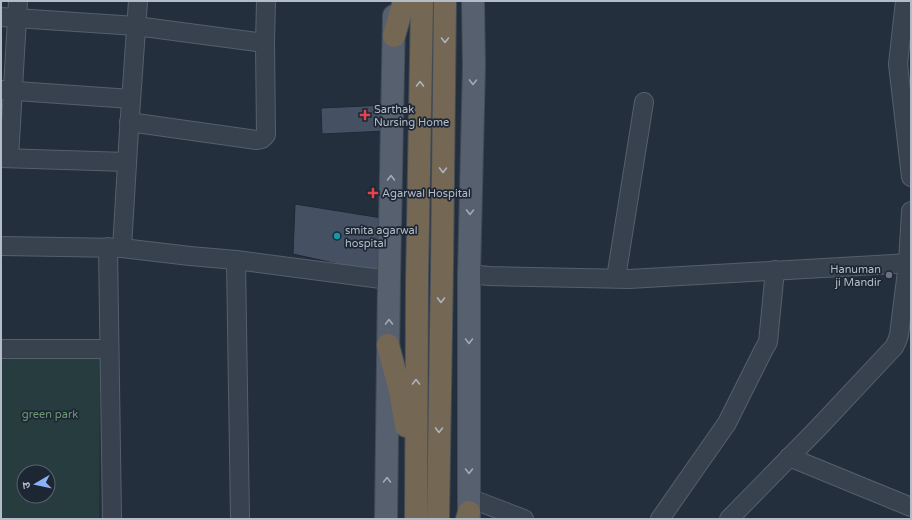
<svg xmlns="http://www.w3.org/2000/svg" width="912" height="520" font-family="'Varela Round','Noto Sans Devanagari',sans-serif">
<rect width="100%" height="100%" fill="#242f3e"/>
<!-- green -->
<path fill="#263c3f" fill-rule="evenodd" d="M 1,355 L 100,356 L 99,519 L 1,519 ZM 24,472 L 48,472 L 48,496 L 24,496 Z"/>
<!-- building -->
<g fill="#455162" stroke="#1f2835">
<polygon points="386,105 387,131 322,134 321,108"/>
<polygon points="295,204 382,218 379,273 293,254"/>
</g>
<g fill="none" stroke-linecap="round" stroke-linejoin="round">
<defs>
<g id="minor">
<polyline points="905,1 898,64 911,177"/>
<polyline points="1,17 136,26 265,43"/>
<polyline points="2,90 131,99"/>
<polyline points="129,122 257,140 262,139 266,135 265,43 266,1"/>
<polyline points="1,158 127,162"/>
<polyline points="9,158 18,1"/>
<polyline points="1,246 122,248 190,256 236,260 389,280"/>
<polyline points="108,247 112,519"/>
<polyline points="122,248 129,130 138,1"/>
<polyline points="236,260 240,519"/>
<polyline points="469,274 489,276 629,279 911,263"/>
<polyline points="616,278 644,102"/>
<polyline points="1,349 109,349"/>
<polyline points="789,457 911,507"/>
<polyline points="469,498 524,519"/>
<polyline points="660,519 727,423 764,349 768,342 775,270"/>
<polyline points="729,519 820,426 894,347 897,341 899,335 908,263 911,211"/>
</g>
<g id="major">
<polyline points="386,519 389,280 394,16"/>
<polyline points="469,519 469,274 474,66 473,1"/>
</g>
<g id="highway">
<polyline points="394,36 404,1"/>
<polyline points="388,345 400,391 406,426"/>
<polyline points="416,519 417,282 422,1"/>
<polyline points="438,519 442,267 445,1"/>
<polyline points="467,519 469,512"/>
</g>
</defs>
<!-- minor casing -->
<use href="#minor" stroke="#565f6c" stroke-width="20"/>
<!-- major casing -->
<use href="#major" stroke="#414a57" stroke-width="24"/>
<!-- highway casing -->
<use href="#highway" stroke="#434c59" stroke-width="24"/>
<!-- minor -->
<use href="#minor" stroke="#38414e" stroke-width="18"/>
<!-- major -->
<use href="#major" stroke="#56606e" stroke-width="22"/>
<!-- highway -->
<use href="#highway" stroke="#746855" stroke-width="22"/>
</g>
<!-- one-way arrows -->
<defs><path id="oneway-chevron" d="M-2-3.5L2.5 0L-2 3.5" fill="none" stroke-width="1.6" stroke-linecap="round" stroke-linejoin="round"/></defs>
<g stroke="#aeb4bd">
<use href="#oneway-chevron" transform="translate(445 40) rotate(90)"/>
<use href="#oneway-chevron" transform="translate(420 84) rotate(-89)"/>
<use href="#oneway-chevron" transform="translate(443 170) rotate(91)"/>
<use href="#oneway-chevron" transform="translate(441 300) rotate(91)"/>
<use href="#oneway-chevron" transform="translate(416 382) rotate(-90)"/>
<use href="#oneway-chevron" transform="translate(439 430) rotate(91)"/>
</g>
<g stroke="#a1aab7">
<use href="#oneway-chevron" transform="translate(473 82) rotate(91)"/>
<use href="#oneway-chevron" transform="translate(391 178) rotate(-89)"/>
<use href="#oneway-chevron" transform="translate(470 212) rotate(91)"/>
<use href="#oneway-chevron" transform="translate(389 322) rotate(-90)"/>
<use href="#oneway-chevron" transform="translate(469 341) rotate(90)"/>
<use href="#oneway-chevron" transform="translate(469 471) rotate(90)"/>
<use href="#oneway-chevron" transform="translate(387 480) rotate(-89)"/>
</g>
<!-- markers -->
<g fill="#e0444e" stroke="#1d2633" stroke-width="1.5">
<path d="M363 109h4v4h4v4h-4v4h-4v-4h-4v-4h4z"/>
<path d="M371 187h4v4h4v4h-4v4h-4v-4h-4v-4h4z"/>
</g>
<circle fill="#0f9aa8" stroke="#1d2633" stroke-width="1.5" cx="337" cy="236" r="4"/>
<circle fill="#6b7280" stroke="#1d2633" stroke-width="1.5" cx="889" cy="275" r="4"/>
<g text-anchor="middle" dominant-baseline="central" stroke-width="3.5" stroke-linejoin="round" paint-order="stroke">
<!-- poi labels -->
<g font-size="11" fill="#b4bcc9" stroke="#1d2633" text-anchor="start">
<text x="374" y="109">Sarthak<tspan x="374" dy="13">Nursing Home</tspan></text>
<text x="382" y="193">Agarwal Hospital</text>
<text x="345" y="230">smita agarwal<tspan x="345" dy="13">hospital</tspan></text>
<text x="881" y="269" text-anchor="end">Hanuman<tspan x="881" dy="13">ji Mandir</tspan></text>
</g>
<!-- park labels -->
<g font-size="11" fill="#6b9a76" stroke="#1d2633">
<text x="50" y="414">green park</text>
</g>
</g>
<!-- border -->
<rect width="912" height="520" fill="none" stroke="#b4bcc9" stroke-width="4"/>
<!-- north arrow -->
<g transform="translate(36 484) rotate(261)"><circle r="19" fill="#1d2633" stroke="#59626f"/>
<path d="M0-3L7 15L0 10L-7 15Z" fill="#8ab4f8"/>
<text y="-6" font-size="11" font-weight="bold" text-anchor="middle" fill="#b4bcc9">उ</text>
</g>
</svg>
